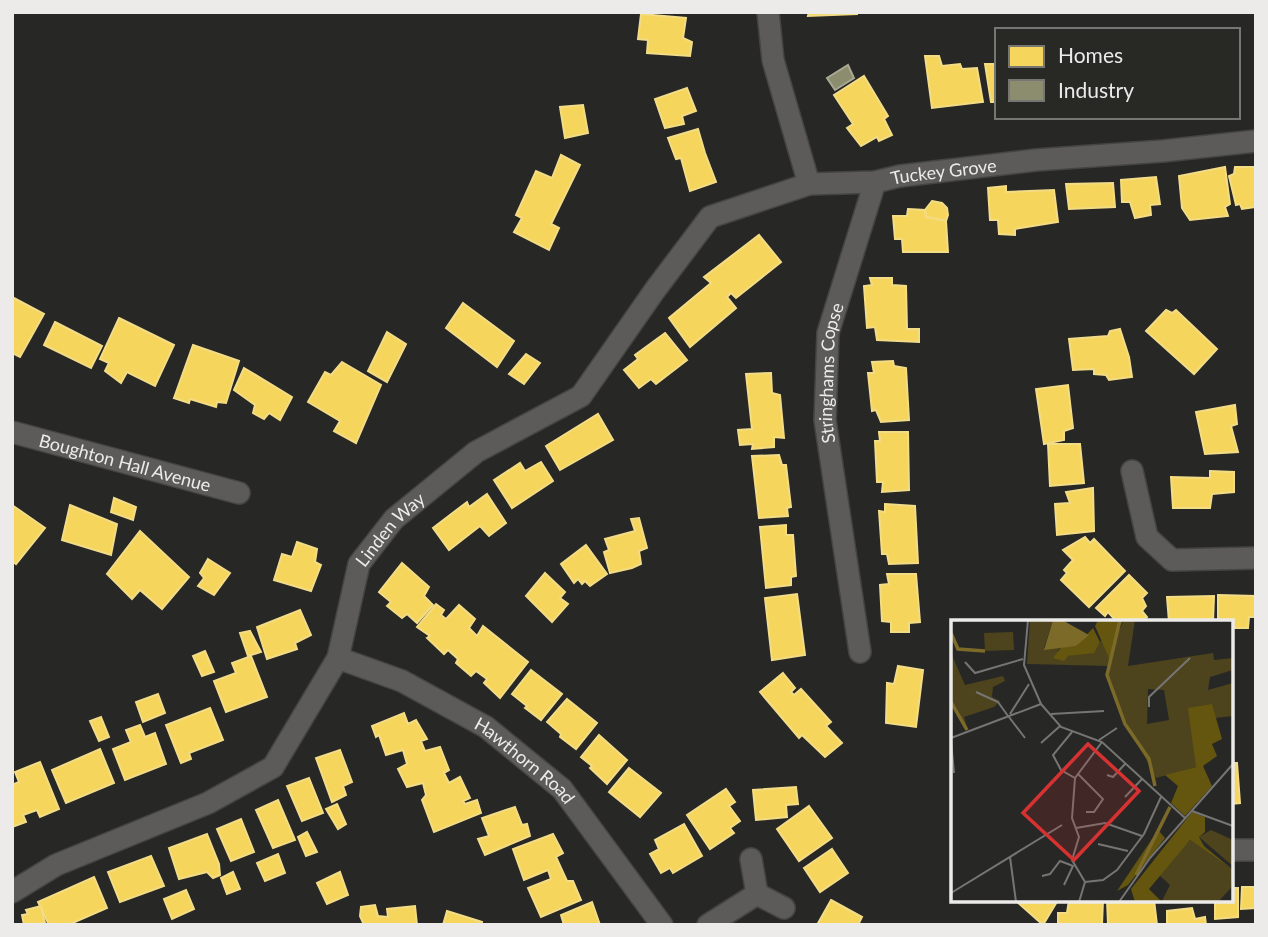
<svg xmlns="http://www.w3.org/2000/svg" width="1268" height="937" font-family="Lato,sans-serif">
<rect width="100%" height="100%" fill="#272726"/>
<!-- homes -->
<g fill="#f6d55c" stroke="#f3dc86" stroke-width="2">
<polygon points="809,12 857,12 857,14 808,16"/>
<polygon points="641,14 686,18 683,38 692,42 690,56 647,53 648,40 638,39"/>
<polygon points="925,56 939,56 942,66 960,64 962,69 977,68 983,102 932,108"/>
<polygon points="985,64 997,64 997,102 991,102"/>
<polygon points="864,76 888,116 884,119 892,135 879,141 877,137 861,146 847,128 853,124 834,95"/>
<polygon points="687,88 696,111 682,116 684,124 665,128 655,99"/>
<polygon points="583,105 588,133 565,138 560,107"/>
<polygon points="698,129 705,153 716,182 690,191 681,158 676,159 668,138"/>
<polygon points="561,155 580,165 551,224 559,228 549,250 514,232 522,218 516,215 536,171 552,178"/>
<polygon points="1225,167 1230,204 1225,207 1228,216 1190,220 1182,208 1179,176"/>
<polygon points="1235,167 1256,167 1256,207 1242,209 1240,204 1236,205 1229,176 1234,174"/>
<polygon points="1156,177 1160,204 1150,205 1151,215 1135,218 1130,202 1122,202 1121,180"/>
<polygon points="1113,183 1115,207 1069,209 1066,184"/>
<polygon points="1006,186 1006,192 1054,190 1058,222 1015,229 1015,235 999,234 998,220 990,220 988,188"/>
<polygon points="932,201 942,203 947,208 948,215 946,221 926,217 925,210"/>
<polygon points="908,209 925,210 926,217 946,221 948,252 903,252 902,239 895,239 893,216 907,216"/>
<polygon points="759,235 781,262 736,298 731,293 727,297 736,308 690,347 669,318 711,283 704,277"/>
<polygon points="870,278 892,278 892,285 906,286 907,329 919,329 919,342 877,340 875,327 867,328 864,286 872,285"/>
<polygon points="12,297 44,314 20,357 12,353"/>
<polygon points="463,303 514,341 497,367 446,328"/>
<polygon points="1166,310 1172,313 1176,310 1217,349 1194,374 1146,331"/>
<polygon points="119,318 174,345 155,386 127,372 121,383 105,371 109,363 100,359"/>
<polygon points="55,322 102,346 91,368 44,345"/>
<polygon points="1120,329 1129,357 1132,377 1109,380 1106,375 1094,374 1094,369 1073,370 1069,339 1108,336 1110,331"/>
<polygon points="387,332 406,344 387,382 368,371"/>
<polygon points="665,333 687,360 656,384 651,379 639,388 624,370 638,359 635,355"/>
<polygon points="193,345 239,361 226,403 217,402 216,407 190,399 189,403 174,398"/>
<polygon points="526,354 540,363 524,384 509,374"/>
<polygon points="893,361 894,366 906,368 909,420 881,422 876,410 872,411 868,373 874,373 872,362"/>
<polygon points="342,362 381,385 356,443 334,431 340,421 308,402 325,372 331,375"/>
<polygon points="244,368 292,397 280,420 269,413 264,419 253,413 255,405 234,390"/>
<polygon points="771,373 772,393 780,395 784,438 774,437 774,447 752,449 753,444 740,445 738,430 752,429 746,374"/>
<polygon points="1068,385 1073,428 1064,431 1064,440 1044,444 1036,389"/>
<polygon points="1235,405 1237,424 1231,426 1238,452 1205,454 1196,412"/>
<polygon points="598,414 613,440 560,470 546,446"/>
<polygon points="879,432 908,432 909,490 882,492 883,482 877,482 875,441 880,441"/>
<polygon points="1048,444 1080,444 1084,483 1050,486"/>
<polygon points="779,455 782,465 786,465 791,507 787,508 788,516 759,518 752,456"/>
<polygon points="541,462 553,481 512,508 494,480 520,463 525,471"/>
<polygon points="1210,471 1234,472 1234,492 1212,494 1210,508 1173,508 1171,477 1210,478"/>
<polygon points="1093,488 1094,531 1057,535 1055,504 1070,503 1066,492"/>
<polygon points="487,494 506,523 489,536 480,526 449,550 433,528 467,502 469,507"/>
<polygon points="114,498 136,507 133,520 111,512"/>
<polygon points="885,504 915,506 918,563 889,564 887,554 882,554 879,511 885,512"/>
<polygon points="12,505 45,528 16,564 12,561"/>
<polygon points="70,505 117,524 111,555 62,540"/>
<polygon points="639,518 647,548 639,551 641,564 632,568 610,573 604,552 609,550 605,539 635,531 631,519"/>
<polygon points="786,525 786,535 793,535 796,576 791,577 791,585 766,588 760,527"/>
<polygon points="140,531 189,577 162,609 140,590 132,599 107,574"/>
<polygon points="1085,537 1090,543 1094,539 1125,571 1089,607 1061,580 1067,573 1064,570 1073,560 1063,550"/>
<polygon points="297,542 317,549 315,562 321,565 311,591 274,580 282,554 292,557"/>
<polygon points="586,545 607,574 590,586 585,581 582,584 578,579 574,583 561,564"/>
<polygon points="208,559 230,573 214,595 198,586 204,578 200,573"/>
<polygon points="402,563 429,587 424,596 433,605 417,623 407,614 402,618 387,606 391,602 379,592"/>
<polygon points="545,573 565,592 560,598 568,604 552,622 526,596"/>
<polygon points="887,574 916,574 920,622 909,623 909,632 891,632 891,622 882,621 880,585 889,584"/>
<polygon points="1129,575 1147,593 1142,598 1146,606 1142,611 1147,617 1141,622 1117,622 1108,612 1105,616 1096,608"/>
<polygon points="797,594 805,655 772,660 765,598"/>
<polygon points="1218,595 1256,596 1256,617 1249,617 1248,628 1231,628 1231,622 1218,622"/>
<polygon points="1214,596 1213,622 1169,622 1167,597"/>
<polygon points="436,604 444,610 441,615 446,619 459,605 475,619 469,628 477,636 483,626 528,662 500,698 484,683 487,679 476,671 471,676 456,663 458,659 448,650 444,654 427,638 430,636 417,627"/>
<polygon points="300,610 311,635 295,643 297,649 267,659 257,627"/>
<polygon points="250,631 261,652 248,656 240,633"/>
<polygon points="205,651 214,672 202,676 193,656"/>
<polygon points="251,656 267,697 226,712 214,681 236,673 232,663"/>
<polygon points="898,666 923,670 916,727 886,723 887,683 894,684"/>
<polygon points="531,670 562,694 541,720 525,708 527,706 512,694"/>
<polygon points="783,673 795,688 791,692 794,695 801,689 831,722 826,726 842,743 825,757 802,735 799,738 760,692"/>
<polygon points="158,694 165,713 143,722 136,702"/>
<polygon points="567,699 597,723 576,749 560,737 561,734 547,722"/>
<polygon points="210,708 223,740 189,753 191,759 181,763 166,725"/>
<polygon points="404,713 408,724 416,720 427,739 421,741 425,751 440,747 449,770 444,773 449,783 460,777 470,798 463,801 465,804 477,800 481,813 434,832 422,800 426,795 423,783 407,787 398,769 407,764 403,750 386,755 379,735 376,737 372,726"/>
<polygon points="101,717 109,737 99,741 90,721"/>
<polygon points="140,725 145,737 155,733 166,764 125,780 113,749 131,742 126,730"/>
<polygon points="599,735 627,760 607,784 590,768 592,766 581,757"/>
<polygon points="100,749 114,783 66,803 52,770"/>
<polygon points="340,750 352,782 343,786 346,795 332,802 316,758"/>
<polygon points="40,762 59,809 40,817 37,810 23,815 26,822 12,827 12,785 19,782 15,772"/>
<polygon points="1231,763 1237,763 1240,803 1231,804"/>
<polygon points="629,768 661,793 640,817 609,792"/>
<polygon points="309,778 323,813 302,821 287,786"/>
<polygon points="796,787 798,804 786,805 787,817 756,820 753,790"/>
<polygon points="726,789 735,802 729,806 740,821 730,828 734,833 710,849 687,815"/>
<polygon points="278,800 295,840 273,848 256,810"/>
<polygon points="337,804 346,824 338,829 326,809"/>
<polygon points="809,806 832,838 799,861 777,829"/>
<polygon points="515,807 522,825 527,824 530,836 485,855 478,839 489,836 482,818"/>
<polygon points="241,819 254,852 231,861 217,829"/>
<polygon points="684,824 702,856 673,873 670,868 661,873 650,854 659,849 655,840"/>
<polygon points="307,832 317,852 306,856 298,837"/>
<polygon points="207,834 219,864 220,875 213,878 207,872 179,879 169,848"/>
<polygon points="553,834 563,853 556,857 567,881 573,881 581,900 541,917 528,888 551,879 548,870 524,880 513,849"/>
<polygon points="832,849 848,873 820,892 804,868"/>
<polygon points="278,854 285,873 265,881 257,863"/>
<polygon points="151,856 164,886 120,902 108,872"/>
<polygon points="233,872 240,889 227,894 221,878"/>
<polygon points="340,872 348,895 327,904 317,883"/>
<polygon points="94,877 107,908 68,925 49,925 38,902"/>
<polygon points="1242,887 1256,887 1256,908 1241,909"/>
<polygon points="1231,888 1238,888 1238,917 1215,919 1215,900 1231,900"/>
<polygon points="186,890 194,909 172,919 164,899"/>
<polygon points="831,900 862,917 858,925 817,925"/>
<polygon points="1015,900 1058,900 1043,925"/>
<polygon points="1069,900 1103,900 1102,925 1058,925 1058,913 1067,913"/>
<polygon points="1107,900 1154,900 1157,925 1108,924"/>
<polygon points="592,902 600,925 564,925 561,915"/>
<polygon points="375,905 378,916 388,917 387,909 415,906 417,925 364,925 360,916 361,907"/>
<polygon points="41,906 45,923 24,925 22,915 28,914 26,910"/>
<polygon points="1192,908 1195,919 1205,917 1206,925 1167,925 1167,911"/>
<polygon points="447,911 482,922 481,925 443,925"/>
</g>
<!-- industry -->
<polygon fill="#8c8c6e" stroke="#a9a893" stroke-width="2" points="848,65 854,78 835,90 827,78"/>
<g fill="none" stroke-linecap="round" stroke-linejoin="round">
<defs>
<g id="minor">
<path id="s1" d="M 768,12 L 773,60 L 809,184 L 875,182 L 900,176 L 1036,160 L 1163,151 L 1256,141"/>
<path id="s2" d="M 12,432 L 239,493"/>
<polyline points="1132,471 1147,537 1172,560 1256,558"/>
<path id="s3" d="M 860,652 L 825,420 L 828,333 L 875,182"/>
<path id="s4" d="M 338,658 L 402,681 L 486,727 L 562,789 L 662,925"/>
<polyline points="1231,850 1256,850"/>
<polyline points="751,859 757,894 784,908"/>
<path id="s5" d="M 12,892 L 56,865 L 208,803 L 273,767 L 338,658 L 359,564 L 394,519 L 476,452 L 581,396 L 655,290 L 710,217 L 809,184"/>
<polyline points="708,925 757,894"/>
</g>
</defs>
<!-- minor casing -->
<use href="#minor" stroke="#444443" stroke-width="24"/>
<!-- minor -->
<use href="#minor" stroke="#5c5b5a" stroke-width="21"/>
</g>
<g text-anchor="middle" dominant-baseline="central" stroke-width="7" stroke-linejoin="round" paint-order="stroke">
<!-- street labels -->
<g font-size="18" fill="#ecebe9" stroke="#282825">
<text stroke="none"><textPath href="#s1" startOffset="313">Tuckey Grove</textPath></text>
<text stroke="none"><textPath href="#s3" startOffset="282">Stringhams Copse</textPath></text>
<text stroke="none"><textPath href="#s2" startOffset="117">Boughton Hall Avenue</textPath></text>
<text stroke="none"><textPath href="#s5" startOffset="560">Linden Way</textPath></text>
<text stroke="none"><textPath href="#s4" startOffset="215">Hawthorn Road</textPath></text>
</g>
</g>
<!-- overview -->
<g transform="translate(951 620)">
<rect width="282" height="282" fill="#272726"/>
<path d="M 79,0 L 102,0 L 93,28 L 111,26 L 106,31 L 116,36 L 142,32 L 152,18 L 161,44 L 161,25 L 173,0 L 184,0 L 177,46 L 262,33 L 263,40 L 282,38 L 282,50 L 259,57 L 257,70 L 282,63 L 282,96 L 264,98 L 245,147 L 205,158 L 168,89 L 156,55 L 159,46 L 76,44 ZM 197,69 L 213,70 L 218,100 L 196,104 ZM 62,12 L 63,30 L 34,31 L 33,13 ZM 0,33 L 14,65 L 52,56 L 54,61 L 42,67 L 41,77 L 49,81 L 43,87 L 13,97 L 17,110 L 0,80 ZM 260,210 L 282,220 L 282,246 L 248,217 ZM 239,220 L 282,250 L 280,268 L 267,282 L 211,281 L 219,265 L 207,254 Z" fill="#4d441d" fill-rule="evenodd"/>
<path d="M 147,0 L 172,0 L 161,25 L 161,45 L 144,6 ZM 142,8 L 149,22 L 143,33 L 117,36 L 113,41 L 102,38 L 111,26 L 125,26 ZM 261,84 L 271,119 L 261,124 L 266,136 L 252,146 L 261,166 L 234,196 L 220,183 L 227,166 L 214,155 L 245,147 L 237,88 ZM 241,192 L 254,197 L 254,212 L 248,217 L 253,226 L 282,250 L 239,220 L 198,269 L 211,282 L 184,282 L 180,269 ZM 207,210 L 214,218 L 177,265 L 166,271 Z" fill="#64550f"/>
<path d="M 102,0 L 111,0 L 138,15 L 125,26 L 93,30 Z" fill="#7c6a29"/>
<path fill="none" stroke="#7c6a29" stroke-width="3.5" d="M 169,0 L 156,55 L 174,104 L 198,139 L 204,166M 0,13 L 7,29 L 34,31M 0,82 L 16,110M 185,255 L 219,187"/>
<path fill="none" stroke="#767574" stroke-width="2" d="M 77,0 L 73,45 L 90,84M 14,42 L 24,53 L 72,39M 25,72 L 47,82 L 57,96M 198,87 L 198,77 L 239,38M 59,94 L 78,64M 100,94 L 153,91M 58,97 L 74,118M 121,112 L 102,135 L 110,150 L 124,158 L 151,122M 0,118 L 90,84 L 110,107 L 151,122 L 234,198M 148,120 L 166,108M 0,121 L 3,153M 90,123 L 109,106M 127,154 L 152,179 L 143,192 L 135,192M 156,155 L 162,157 L 174,144M 124,158 L 121,198 L 128,217 L 121,240 L 134,262 L 128,282M 174,177 L 191,159M 241,191 L 282,206M 125,208 L 154,203 L 191,216M 147,224 L 177,231M 59,237 L 65,282M 91,256 L 99,254 L 109,241 L 117,244 L 122,246 L 113,265M 134,262 L 152,260 L 166,250 L 193,214 L 210,177M 0,273 L 111,205M 168,282 L 199,238 L 282,144"/>
<path fill="#d73232" fill-opacity="0.15" stroke="#d73232" stroke-width="3.5" d="M 137,124 L 188,171 L 123,240 L 72,193 Z"/>
<rect width="282" height="282" fill="none" stroke="#ecebe9" stroke-width="3.5"/>
</g>
<!-- border -->
<rect width="1268" height="937" fill="none" stroke="#ecebe9" stroke-width="28"/>
<!-- legend -->
<rect x="995" y="28" width="245" height="91" fill="#282825" stroke="#767673" stroke-width="2"/>
<rect x="1009" y="46" width="35" height="21" fill="#f6d55c" stroke="#767673" stroke-width="2"/>
<text x="1058" y="63" font-size="21" fill="#ecebe9">Homes</text>
<rect x="1009" y="80" width="35" height="21" fill="#8c8c6e" stroke="#767673" stroke-width="2"/>
<text x="1058" y="98" font-size="21" fill="#ecebe9">Industry</text>
</svg>
